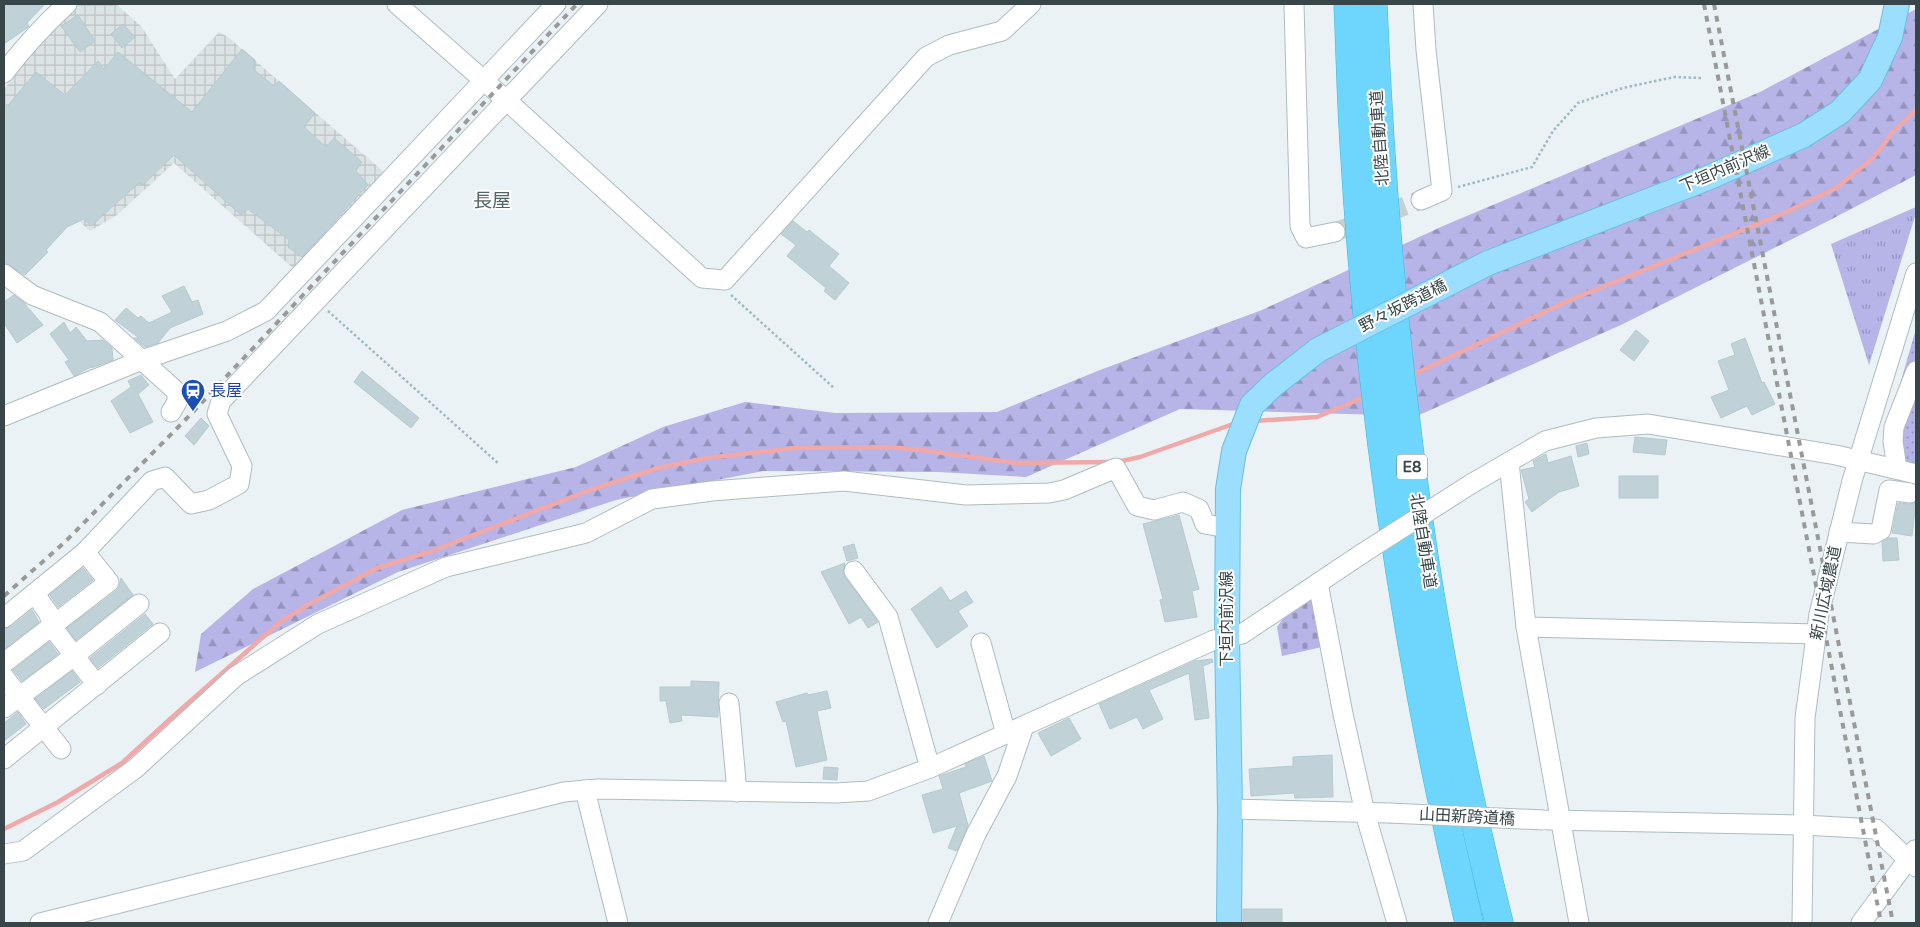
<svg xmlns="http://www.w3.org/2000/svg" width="1920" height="927" font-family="'Varela Round','Noto Sans JP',sans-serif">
<defs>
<pattern id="industrial-grid" width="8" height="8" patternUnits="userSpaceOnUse" patternTransform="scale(1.25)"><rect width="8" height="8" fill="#dce3e5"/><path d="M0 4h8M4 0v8" fill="none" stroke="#bec4c6"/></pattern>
<pattern id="grass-tufts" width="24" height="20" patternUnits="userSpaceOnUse" patternTransform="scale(1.25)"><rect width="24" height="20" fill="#b7b4e8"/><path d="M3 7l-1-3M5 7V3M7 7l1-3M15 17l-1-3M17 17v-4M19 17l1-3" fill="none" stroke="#9694be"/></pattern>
<pattern id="forest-firs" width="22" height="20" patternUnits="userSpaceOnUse" patternTransform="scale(1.25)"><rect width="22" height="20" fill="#b7b4e8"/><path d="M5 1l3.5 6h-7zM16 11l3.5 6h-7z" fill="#9694be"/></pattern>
<pattern id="cemetery-stones" width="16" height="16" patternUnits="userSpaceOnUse" patternTransform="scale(1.25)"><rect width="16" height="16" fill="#b7b4e8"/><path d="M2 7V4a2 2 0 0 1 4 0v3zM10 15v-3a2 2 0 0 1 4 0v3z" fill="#9694be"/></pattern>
<pattern id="park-dots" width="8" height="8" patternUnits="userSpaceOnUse" patternTransform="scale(1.25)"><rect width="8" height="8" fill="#b7b4e8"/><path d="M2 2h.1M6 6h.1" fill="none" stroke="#9694be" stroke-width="1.8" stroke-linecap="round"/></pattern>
</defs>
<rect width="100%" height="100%" fill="#ebf2f5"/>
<!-- industrial -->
<polygon fill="url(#industrial-grid)" points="79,4 116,4 141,26 175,79 219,32 228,37 384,172 295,270 174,163 117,215 90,231 17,164 4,146 4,89 50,31"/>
<!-- grass -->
<polygon fill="url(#grass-tufts)" points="1916,207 1916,213 1869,365 1831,244"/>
<!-- forest -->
<polygon fill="url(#forest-firs)" points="1916,9 1916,175 1830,220 1623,324 1417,416 1180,409 1026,477 938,472 763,471 616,500 398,572 195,672 201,634 253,589 402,510 576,467 663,427 745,402 835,413 997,412 1100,370 1262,310 1443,226 1760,92"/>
<!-- cemetery -->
<polygon fill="url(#cemetery-stones)" points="1313,596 1322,647 1282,656 1277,627 1288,612"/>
<!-- park -->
<polygon fill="url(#park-dots)" points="1916,329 1916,474 1897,469 1883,443"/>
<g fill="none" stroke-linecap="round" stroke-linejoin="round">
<!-- stream -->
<g stroke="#f0a9a8" stroke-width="4.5">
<polyline points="1410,376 1570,300 1782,214 1836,188 1873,158 1892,133 1916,110"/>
<polyline points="1254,421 1317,417 1367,396"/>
<polyline points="1117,462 1140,457 1236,423"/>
<polyline points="4,829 58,802 122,763 169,720 280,622 311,603 377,568 432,551 590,490 658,468 707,458 796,448 887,447 921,450 1016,463 1110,462"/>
</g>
</g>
<!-- building -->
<g fill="#c0d2d7" stroke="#b3cbd1">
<polygon points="4,4 45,4 27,23 29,26 27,28 4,44"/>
<polygon points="78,15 95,41 80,52 61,26"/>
<polygon points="123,24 135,37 122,48 111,34"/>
<polygon points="242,49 255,60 253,69 274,86 279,81 315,113 304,127 326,147 334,138 362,162 356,171 368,185 302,257 288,247 289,240 248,209 241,215 174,155 143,185 139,183 91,226 84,219 67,227 46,250 48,252 25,275 4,262 4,110 36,72 65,95 98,61 104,69 118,52 192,112"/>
<polygon points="793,221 807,232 809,230 839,254 829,266 849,283 835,300 824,291 826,288 787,256 796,245 781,234"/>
<polygon points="184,286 192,302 198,300 203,314 170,328 158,343 145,347 134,338 139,338 115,320 126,308 138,318 141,316 149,323 172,312 162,296"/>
<polygon points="14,295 23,302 43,325 17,343 4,323 4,302"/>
<polygon points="64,322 70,333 76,327 87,341 103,340 112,348 113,360 94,367 89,368 74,376 65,362 69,360 50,334"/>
<polygon points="1636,330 1649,341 1634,361 1620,350"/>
<polygon points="1745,338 1762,383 1764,382 1775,404 1752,415 1747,406 1721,418 1711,397 1729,390 1718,361 1735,355 1731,344"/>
<polygon points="362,371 419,418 411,428 354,382"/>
<polygon points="141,375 149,385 138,394 153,422 130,433 111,401 131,387 128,381"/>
<polygon points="201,418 209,426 194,445 185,436"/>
<polygon points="1635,437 1667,440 1665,455 1633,452"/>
<polygon points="1587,443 1589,454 1578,457 1576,446"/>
<polygon points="1546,454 1548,463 1571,456 1579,486 1559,492 1532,512 1525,502 1529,499 1521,470 1535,467 1533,461"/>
<rect x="1619" y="476" width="39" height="22"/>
<polygon points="1916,502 1912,536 1892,533 1898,503 1909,504"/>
<polygon points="1179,515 1199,589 1192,591 1197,617 1165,622 1160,600 1163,599 1143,524"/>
<polygon points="1888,538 1897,538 1899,560 1883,561 1882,542"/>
<polygon points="854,544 858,558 847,561 843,547"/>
<polygon points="845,563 843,572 845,577 878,622 868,628 861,617 849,624 821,572"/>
<polygon points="83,568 93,580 58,607 50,595"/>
<polygon points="121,578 133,595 76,640 67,628 116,591 119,587"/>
<polygon points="941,587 950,601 966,591 973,602 958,611 968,626 937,648 911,609"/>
<polygon points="32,610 39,622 4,649 4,629 11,627"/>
<polygon points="145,614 153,624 98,668 90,658"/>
<polygon points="49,642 58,654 22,681 13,670"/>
<polygon points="1212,659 1213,662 1203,666 1209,718 1195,720 1189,673 1149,690 1163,719 1143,729 1137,717 1110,729 1099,704 1195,661"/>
<polygon points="72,671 80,682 44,709 35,699"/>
<polygon points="691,681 719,682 718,717 681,715 682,721 670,723 666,701 660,701 660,687 691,687"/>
<polygon points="827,691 831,708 817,711 827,760 796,767 786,721 783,722 776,702 807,693 808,695"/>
<polygon points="18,712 26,724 4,741 4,723"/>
<polygon points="1069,718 1081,739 1051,756 1038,733"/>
<polygon points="1332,755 1333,797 1295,798 1294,793 1251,796 1249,769 1293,766 1293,757"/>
<polygon points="984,756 992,781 959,793 968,825 957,851 948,848 957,826 933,833 922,795 943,789 939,776 966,767 965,764"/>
<polygon points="824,767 838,768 837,780 823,779"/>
<rect x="1243" y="909" width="39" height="14"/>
</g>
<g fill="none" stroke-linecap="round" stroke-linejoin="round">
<!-- minor-tunnel -->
<polyline stroke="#c7d0d3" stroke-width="19" stroke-dasharray="19 9" stroke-linecap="butt" points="1335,232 1421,200"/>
<defs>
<g id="minor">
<polyline points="397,4 506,100 702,278 725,280 926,57 949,45 1002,31 1031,4"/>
<polyline points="1294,4 1300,226 1306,238 1335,232"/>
<path d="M 4,73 C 23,48 44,25 67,4"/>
<polyline points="1421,200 1442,191 1426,50 1423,4"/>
<polyline points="4,274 32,295 100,322 177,392 177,402 171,412"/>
<polyline points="4,416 142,360 227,331 266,311 556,4"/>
<polyline points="1509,462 1526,627 1579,923"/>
<polyline points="1897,469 1893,441 1894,427 1916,371"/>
<polyline points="1471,484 1545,441 1596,428 1648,424 1836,455 1916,474"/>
<polyline points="1839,532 1874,534 1881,530 1889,490 1910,493"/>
<polyline points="854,571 888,617 930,768"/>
<polyline points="1318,583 1343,714 1365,813 1397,923"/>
<polyline points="35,594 49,614 52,627 97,685"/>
<polyline points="4,618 85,552 152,481 165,477 191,504 209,500 239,484 242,466 217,414 221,401 598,4"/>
<polyline points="1526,627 1816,634"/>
<polyline points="981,643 1006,734"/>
<polyline points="4,663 109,582 85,552"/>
<polyline points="4,677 61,749"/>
<polyline points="729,703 737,792"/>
<polyline points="4,708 74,656 139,604"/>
<polyline points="4,759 160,633"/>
<polyline points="585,790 618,923"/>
<polyline points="1230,809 1389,813"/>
<polyline points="1548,820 1803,825 1876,829 1916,867"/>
<polyline points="4,854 23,851 136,768 236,676 318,624 446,567 586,533 652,499 712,491 844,481 966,495 1049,493 1064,490 1116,468 1137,506 1154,510 1183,502 1199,509 1205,524 1227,528"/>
<polyline points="40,923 564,792 597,789 836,793 868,791 930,768 1214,640 1242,634 1363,553"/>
<polyline points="938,923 976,834 1007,776 1024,726"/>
<polyline points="1802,923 1805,718 1819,614 1852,481 1916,273"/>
<polyline points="1861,923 1915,850"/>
</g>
<g id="major">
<polyline points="1488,263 1710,177 1804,135 1840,112 1870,80 1890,37 1897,4"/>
<polyline points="1229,923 1230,809 1227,637 1228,489 1234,451 1252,405 1273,385 1318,350"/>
</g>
<g id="highway">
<path d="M 1348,4 C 1350,50 1351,97 1354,144 C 1369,406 1409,668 1469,923"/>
<path d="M 1373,4 C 1380,180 1395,355 1420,529 C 1439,662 1467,793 1499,923"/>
</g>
</defs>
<!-- minor casing -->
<use href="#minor" stroke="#adbcc1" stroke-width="21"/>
<!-- major casing -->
<use href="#major" stroke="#6abfe3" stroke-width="26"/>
<!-- highway casing -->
<use href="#highway" stroke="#3db7dd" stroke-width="29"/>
<!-- path -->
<g stroke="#9eb9c2" stroke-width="2.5" stroke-dasharray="2.5 2.5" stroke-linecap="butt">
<polyline points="1458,187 1532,167 1553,131 1578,103 1623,88 1674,77 1701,78"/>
<polyline points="731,295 834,388"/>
<polyline points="328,311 499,464"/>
</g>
<!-- minor -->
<use href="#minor" stroke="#fff" stroke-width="19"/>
<!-- major -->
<use href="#major" stroke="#9bdefd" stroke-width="24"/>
<!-- highway -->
<use href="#highway" stroke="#6ed6fc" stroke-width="28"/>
<!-- rail -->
<g stroke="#999" stroke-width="4" stroke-dasharray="6 6" stroke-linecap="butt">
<polyline points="1704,4 1881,923"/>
<polyline points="1714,4 1893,923"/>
<polyline points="4,596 66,541 193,412 577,4"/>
</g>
<defs>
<g id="minor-bridge">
<polyline points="1363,553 1471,484"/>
<polyline points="1389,813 1544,820"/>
</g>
<polyline id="major-bridge" points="1318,350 1488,263"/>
</defs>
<!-- minor-bridge casing -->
<use href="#minor-bridge" stroke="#adbcc1" stroke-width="21" stroke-linecap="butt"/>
<!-- major-bridge casing -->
<use href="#major-bridge" stroke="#6abfe3" stroke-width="26" stroke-linecap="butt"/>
<!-- minor-bridge -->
<use href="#minor-bridge" stroke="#fff" stroke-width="19"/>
<!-- major-bridge -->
<use href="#major-bridge" stroke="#9bdefd" stroke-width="24"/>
</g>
<!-- icons -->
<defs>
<symbol id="station-pin" viewBox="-11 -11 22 30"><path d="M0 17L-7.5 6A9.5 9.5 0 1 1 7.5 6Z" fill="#1a4fb4" stroke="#fff"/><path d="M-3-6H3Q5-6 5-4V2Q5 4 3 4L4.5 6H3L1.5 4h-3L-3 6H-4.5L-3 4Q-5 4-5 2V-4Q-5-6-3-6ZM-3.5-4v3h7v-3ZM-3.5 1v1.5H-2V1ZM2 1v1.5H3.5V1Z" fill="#fff"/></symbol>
</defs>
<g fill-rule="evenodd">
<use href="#station-pin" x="179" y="377" width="28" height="38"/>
</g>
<g text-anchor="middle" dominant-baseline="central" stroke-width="4" stroke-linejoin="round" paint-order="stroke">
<!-- shield labels -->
<rect fill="#fff" stroke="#747e80" stroke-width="1" x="1397" y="454.5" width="30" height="25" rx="4"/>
<g font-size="15" font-weight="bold" fill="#384649">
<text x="1412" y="467">E8</text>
</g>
<!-- street labels -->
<g font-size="16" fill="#384649" stroke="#fff">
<text transform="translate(1380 138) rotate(-94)">北陸自動車道</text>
<text transform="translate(1725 169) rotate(-23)">下垣内前沢線</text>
<text transform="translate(1403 306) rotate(-27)">野々坂跨道橋</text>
<text transform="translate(1423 541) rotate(81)">北陸自動車道</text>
<text transform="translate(1826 593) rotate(-78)">新川広域農道</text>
<text transform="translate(1227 619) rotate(-90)">下垣内前沢線</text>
<text transform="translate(1467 817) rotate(3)">山田新跨道橋</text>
</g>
<!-- transit labels -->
<g font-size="16" fill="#164399" stroke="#fff" text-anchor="start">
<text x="210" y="391">長屋</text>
</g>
<!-- quarter labels -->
<g font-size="19" fill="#50666c" stroke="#fff">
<text x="492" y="201">長屋</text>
</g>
</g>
<!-- border -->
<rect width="1920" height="927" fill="none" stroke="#384649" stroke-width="10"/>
</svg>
